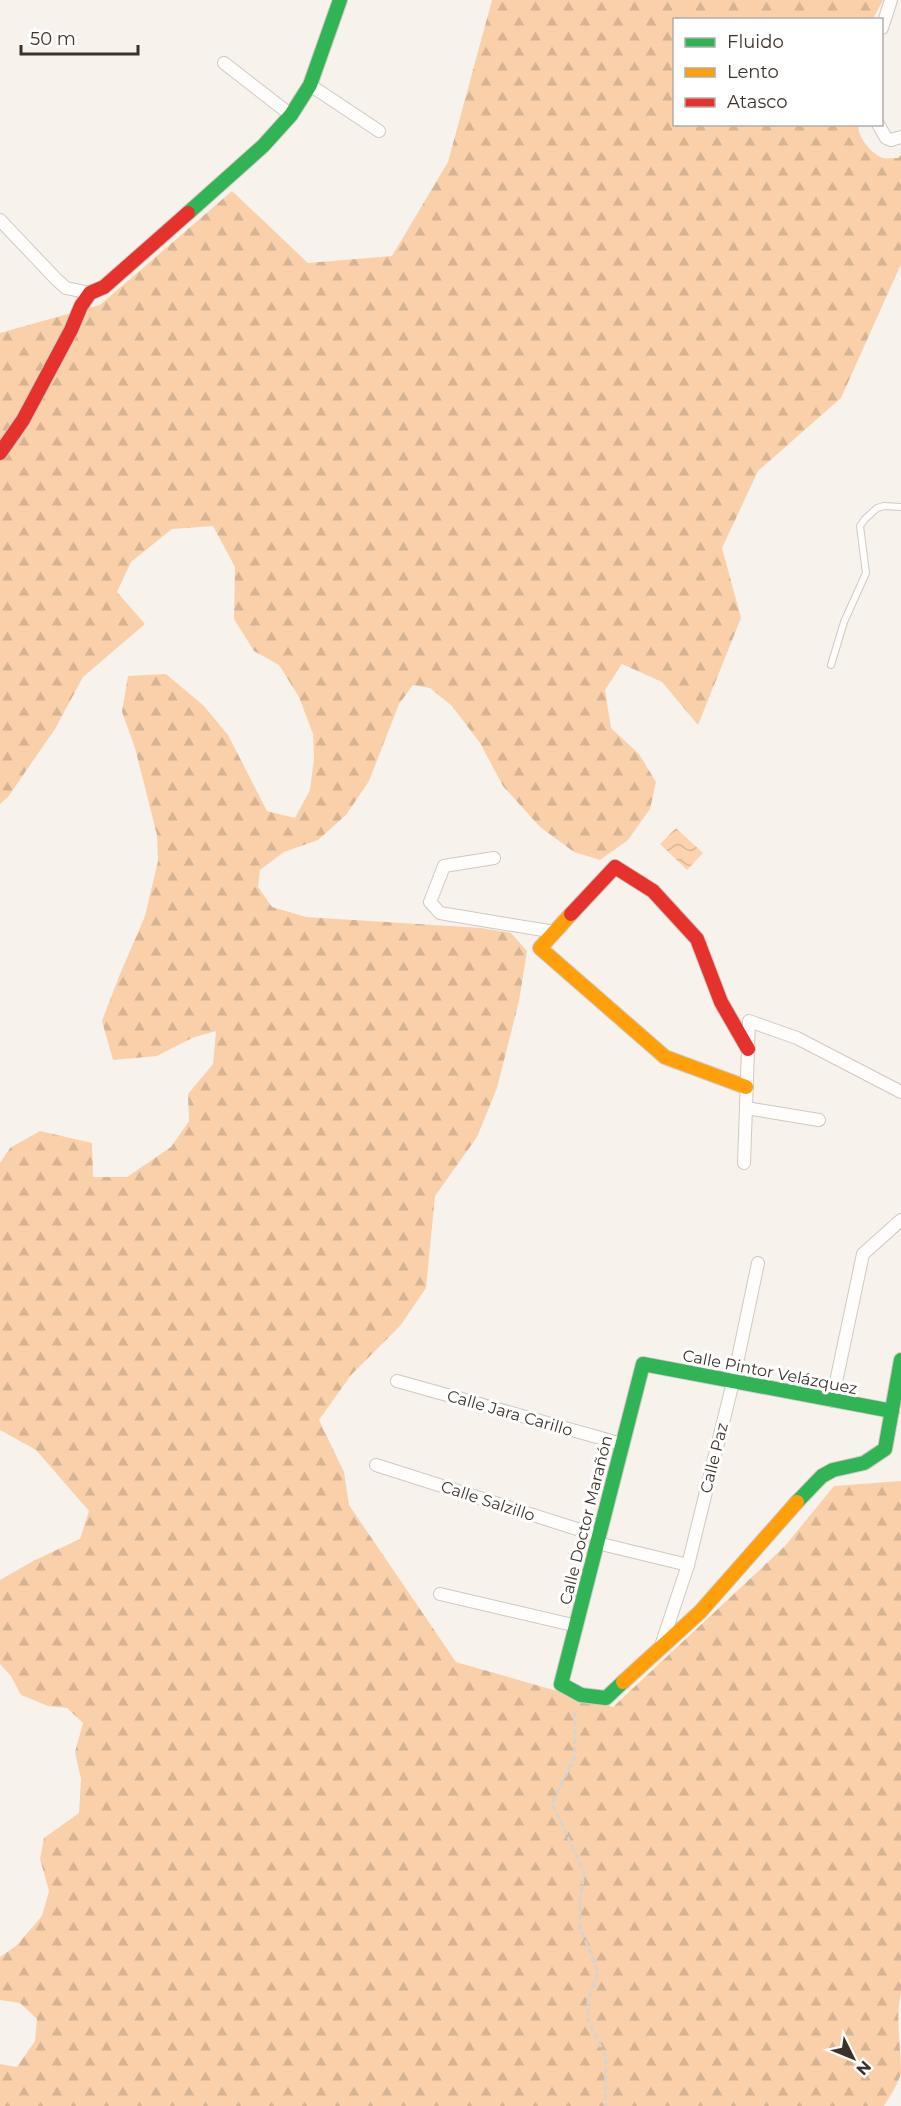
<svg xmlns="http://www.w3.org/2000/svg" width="901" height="2106" font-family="Montserrat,sans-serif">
<defs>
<pattern id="forest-firs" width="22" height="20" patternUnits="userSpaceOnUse" patternTransform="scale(1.5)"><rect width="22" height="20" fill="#f9d0aa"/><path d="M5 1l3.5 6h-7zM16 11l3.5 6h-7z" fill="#d6b392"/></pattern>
<pattern id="water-waves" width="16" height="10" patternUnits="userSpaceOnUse" patternTransform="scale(1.5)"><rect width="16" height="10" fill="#fcd3ae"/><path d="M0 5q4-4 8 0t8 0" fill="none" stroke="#d9b696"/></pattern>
</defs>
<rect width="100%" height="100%" fill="#f8f2ec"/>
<!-- forest -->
<path fill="url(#forest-firs)" d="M 492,0 L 883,0 L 873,19 L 674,20 L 674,124 L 858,125 C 858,137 871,154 883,158 C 887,159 894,158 898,158 L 901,155 L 901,264 L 841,398 L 758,471 L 722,548 L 741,618 L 698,725 L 662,682 L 622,664 L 605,690 L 611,728 L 639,754 L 656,782 L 650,809 L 628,840 L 600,860 L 574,852 L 540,827 L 503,786 L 480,743 L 452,706 L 430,688 L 413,685 L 399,704 L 369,781 L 346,815 L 318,840 L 284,852 L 260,870 L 258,887 L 272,907 L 306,917 L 481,928 L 511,933 L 527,951 L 519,1001 L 497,1088 L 477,1137 L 435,1196 L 426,1288 L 400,1326 L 351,1375 L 319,1420 L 344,1472 L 349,1505 L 456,1662 L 613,1707 L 785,1546 L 834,1486 L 901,1481 L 901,1993 C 895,2019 901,2046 901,2072 C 899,2083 890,2096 884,2106 L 0,2106 L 0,2064 L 17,2067 L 35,2041 L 37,2019 L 20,2003 L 0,2000 L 0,1957 L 16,1946 L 42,1916 L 49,1891 L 40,1859 L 44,1838 L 79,1813 L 81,1779 L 75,1752 L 83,1723 L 67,1708 L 48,1706 L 21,1695 L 11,1676 L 0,1664 L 0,1580 L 33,1561 L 80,1539 L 89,1511 L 36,1450 L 0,1430 L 0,1163 L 10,1148 L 40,1131 L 92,1143 L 93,1177 L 127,1177 L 171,1147 L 189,1121 L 188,1094 L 213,1064 L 216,1031 L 192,1038 L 157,1056 L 113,1060 L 102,1021 L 120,974 L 145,916 L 158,861 L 157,835 L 135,748 L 122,712 L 128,676 L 166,674 L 204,706 L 228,735 L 267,811 L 295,818 L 310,790 L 314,758 L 313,734 L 299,697 L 279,665 L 254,651 L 234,619 L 235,567 L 213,526 L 172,529 L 131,562 L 117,592 L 145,624 L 83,677 L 55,729 L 8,797 L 0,804 L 0,333 L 100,305 L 232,191 L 308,263 L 392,256 L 448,162 Z"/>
<!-- water -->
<polygon fill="url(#water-waves)" points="676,828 703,853 687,870 660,844"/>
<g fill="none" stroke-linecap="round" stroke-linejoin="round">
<defs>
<polyline id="lane" points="831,665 844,622 866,573 860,526 865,519 877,508 884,506 901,507"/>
<g id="street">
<polyline points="882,28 891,0"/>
<polyline points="224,63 291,115"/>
<polyline points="310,85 379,131"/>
<polyline points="878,124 886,138 891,140 901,137"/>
<polyline points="0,220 57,280 66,288 90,293"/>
<polyline points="494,858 444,866 430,902 440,913 555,932"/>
<polyline points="746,1108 819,1120"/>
<polyline points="744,1163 749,1021 797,1038 901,1092"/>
<polyline points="397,1381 622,1444"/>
<polyline points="832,1401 863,1254 901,1220"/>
<polyline points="376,1465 599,1536"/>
<polyline points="597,1543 688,1565"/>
<polyline points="440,1594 577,1626"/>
<polyline points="661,1646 688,1565 733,1382 758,1263"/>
</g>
<g id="fast">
<polyline points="188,213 263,146 291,115 310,85 340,0"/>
<polyline points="797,1502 822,1476 833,1470 864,1463 885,1449 901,1360"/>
<polyline points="623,1682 606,1698 581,1695 561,1684 643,1364 892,1411"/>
</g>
<g id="slow">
<polyline points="571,914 540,948 665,1057 746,1087"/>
<polyline points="623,1682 700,1612 797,1502"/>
</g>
<g id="jam">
<polyline points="0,453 23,420 71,330 81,306 90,293 104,287 188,213"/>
<polyline points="571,914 615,867 653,891 697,939 721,1002 748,1049"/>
</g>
</defs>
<!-- lane casing -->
<use href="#lane" stroke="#d0c9c2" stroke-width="8"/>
<!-- street casing -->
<use href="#street" stroke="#d0c9c2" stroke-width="14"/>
<!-- fast casing -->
<use href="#fast" stroke="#d0c9c2" stroke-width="16"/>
<!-- slow casing -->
<use href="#slow" stroke="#d0c9c2" stroke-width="16"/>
<!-- jam casing -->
<use href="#jam" stroke="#d0c9c2" stroke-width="16"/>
<!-- path -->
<polyline stroke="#d6d3d1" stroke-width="3" stroke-dasharray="6 3" stroke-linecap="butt" points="575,1711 575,1756 552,1803 584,1872 580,1903 580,1927 598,1972 588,2001 588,2020 606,2057 605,2106"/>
<!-- lane -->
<use href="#lane" stroke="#fefdfc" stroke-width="6"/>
<!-- street -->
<use href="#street" stroke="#fefdfc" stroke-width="12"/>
<!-- fast -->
<use href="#fast" stroke="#30b455" stroke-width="14"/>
<!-- slow -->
<use href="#slow" stroke="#ff9f0a" stroke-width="14"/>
<!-- jam -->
<use href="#jam" stroke="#e5322d" stroke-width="14"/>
</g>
<g text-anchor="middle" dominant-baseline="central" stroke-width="6" stroke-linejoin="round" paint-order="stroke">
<!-- street labels -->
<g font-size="16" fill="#3d3229" stroke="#fff">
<text transform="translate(770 1372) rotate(11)">Calle Pintor Velázquez</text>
<text transform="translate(510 1413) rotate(16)">Calle Jara Carillo</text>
<text transform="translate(714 1458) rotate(-76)">Calle Paz</text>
<text transform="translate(488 1501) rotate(18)">Calle Salzillo</text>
<text transform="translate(586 1520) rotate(-76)">Calle Doctor Marañón</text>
</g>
</g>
<!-- legend -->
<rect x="673" y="18" width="210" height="108" fill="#ffffff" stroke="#b1ada9" stroke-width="1.5"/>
<rect x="685" y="38" width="30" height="9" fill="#30b455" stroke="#b1ada9" stroke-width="1.5"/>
<text x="727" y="48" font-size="18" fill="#3d3229">Fluido</text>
<rect x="685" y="68" width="30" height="9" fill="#ff9f0a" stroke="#b1ada9" stroke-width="1.5"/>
<text x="727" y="78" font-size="18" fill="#3d3229">Lento</text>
<rect x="685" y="98" width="30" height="9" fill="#e5322d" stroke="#b1ada9" stroke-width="1.5"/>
<text x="727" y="108" font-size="18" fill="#3d3229">Atasco</text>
<!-- north arrow -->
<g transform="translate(853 2058) rotate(133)" stroke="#ffffff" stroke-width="4.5" paint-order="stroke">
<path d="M0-4.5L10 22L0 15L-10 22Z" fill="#3d3229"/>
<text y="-9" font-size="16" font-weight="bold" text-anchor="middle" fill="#3d3229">N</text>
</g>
<!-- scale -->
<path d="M21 45v9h117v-9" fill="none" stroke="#3d3229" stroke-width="3"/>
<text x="30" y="45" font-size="18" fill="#3d3229" stroke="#ffffff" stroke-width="4.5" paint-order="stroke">50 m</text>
</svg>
